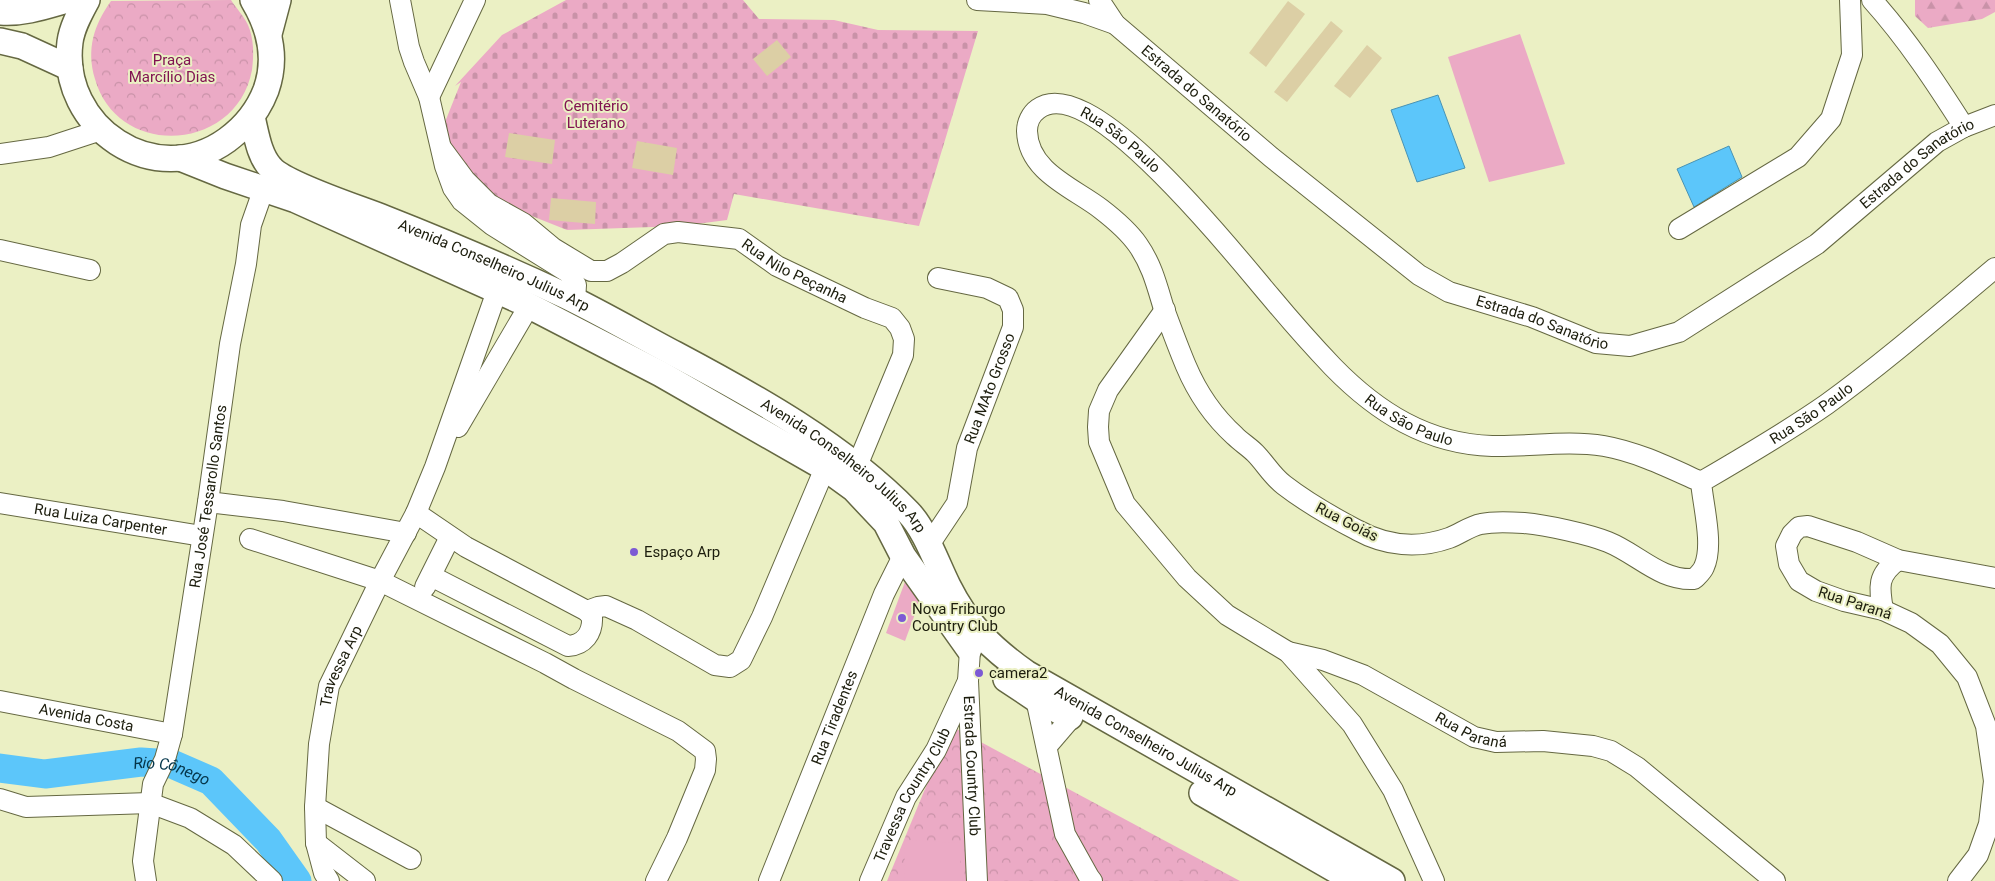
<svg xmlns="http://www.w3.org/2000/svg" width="1995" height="881" font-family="Roboto,sans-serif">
<defs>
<pattern id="forest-firs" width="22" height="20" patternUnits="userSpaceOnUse" patternTransform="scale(1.25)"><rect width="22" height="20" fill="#ebaac5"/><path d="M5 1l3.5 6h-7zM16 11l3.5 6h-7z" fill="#c992a8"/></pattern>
<pattern id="cemetery-stones" width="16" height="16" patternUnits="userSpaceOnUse" patternTransform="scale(1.25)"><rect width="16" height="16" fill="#ebaac5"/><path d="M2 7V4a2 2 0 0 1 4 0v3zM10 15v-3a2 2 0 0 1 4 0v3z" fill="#c992a8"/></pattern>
<pattern id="park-crowns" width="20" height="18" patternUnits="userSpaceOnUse" patternTransform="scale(1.25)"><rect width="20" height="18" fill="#ebaac5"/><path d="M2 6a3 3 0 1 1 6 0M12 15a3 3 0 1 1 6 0" fill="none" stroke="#c992a8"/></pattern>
</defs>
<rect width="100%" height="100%" fill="#ebf0c4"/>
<!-- forest -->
<polygon fill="url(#forest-firs)" points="1915,0 1995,0 1995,12 1982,19 1928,28 1915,16"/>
<!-- cemetery -->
<polygon fill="url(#cemetery-stones)" points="566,0 743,0 759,19 834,20 878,30 978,31 919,226 734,194 727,220 681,226 567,230 502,204 454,161 445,122 461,82 455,86 502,35"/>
<!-- park -->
<g fill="url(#park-crowns)">
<path d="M 231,0 C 236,8 244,16 248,25 C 254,39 254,55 252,70 C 237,152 118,160 95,79 C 86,49 94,25 111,1 Z"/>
<polygon points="951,726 1240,881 887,881"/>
</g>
<!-- pitch -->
<g fill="#ebaac5">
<polygon points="1520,34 1565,164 1489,182 1448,57"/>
<polygon points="906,579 919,603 905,641 886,633"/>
<polygon points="905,840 960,843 960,881 904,881"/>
</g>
<!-- water -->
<g fill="#5cc6fa" stroke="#4993b3">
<polygon points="1438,95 1465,168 1417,182 1391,110"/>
<polygon points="1729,146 1742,177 1694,207 1677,169"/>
</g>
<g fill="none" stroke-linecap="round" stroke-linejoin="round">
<!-- river -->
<path stroke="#5cc6fa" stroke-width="29" id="s1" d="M 0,768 L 45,774 L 141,762 L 172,764 L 211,781 L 268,840 L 297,881"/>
</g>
<!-- building -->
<g fill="#dccfa5">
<polygon points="1288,1 1305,14 1266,67 1249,53"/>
<polygon points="1331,21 1343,31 1287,102 1274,92"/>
<polygon points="777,40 791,57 767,76 753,59"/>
<polygon points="1367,45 1382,58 1350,98 1334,86"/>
<polygon points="509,133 555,140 552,164 505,157"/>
<polygon points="637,141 677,148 673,175 632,168"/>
<polygon points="551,198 596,202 595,224 549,220"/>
</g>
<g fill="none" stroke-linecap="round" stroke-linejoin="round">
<defs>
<g id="minor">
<polyline points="400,0 409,47 414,62 429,97 445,166 453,188 462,201 492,225 569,273 576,285 575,300"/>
<polyline points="977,0 1047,4 1084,13 1115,24"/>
<path id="s2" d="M 1099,0 L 1115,24 L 1271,157 L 1419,275 L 1449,292 L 1532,317 L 1596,343 L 1630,346 L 1679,332 L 1817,244 L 1937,142 L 1964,127 L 1995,115"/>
<path d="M 1872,0 C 1907,39 1936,83 1964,127"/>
<polyline points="429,97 475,0"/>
<path id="s3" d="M 442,149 L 465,180 L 489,204 L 523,223 L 553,248 L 591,271 L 607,271 L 622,263 L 664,234 L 678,232 L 739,239 L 777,266 L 865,308 L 892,318 L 900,328 L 904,339 L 903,355 L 857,466"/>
<polyline points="0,154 49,147 101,130"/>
<polyline points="1679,229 1798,157 1831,119 1852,55 1850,0"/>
<polyline points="0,250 90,270"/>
<polyline points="1165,310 1108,390 1099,411 1098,427 1099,442 1125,504 1187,578 1227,615 1288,652 1352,724 1393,790 1434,881"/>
<polyline points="458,427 529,306"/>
<path id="s4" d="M 1701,482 C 1703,505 1714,546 1704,567 C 1702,572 1698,575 1694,579 C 1660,581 1638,554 1608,542 C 1588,534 1546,525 1524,523 C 1510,522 1494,521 1481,524 C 1470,526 1460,534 1449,538 C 1418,549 1386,546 1357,530 C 1332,517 1306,502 1284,485 C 1272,476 1265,463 1255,453 C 1249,447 1241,442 1235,436 C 1214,417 1197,392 1186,366 C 1178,347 1171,328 1164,309 C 1157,286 1152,265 1138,245 C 1129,232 1114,219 1101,209 C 1074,188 1028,172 1027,131 C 1027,123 1031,114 1038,109 C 1091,70 1238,259 1270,296 C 1290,320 1311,344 1333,367 C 1377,412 1427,444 1492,446 C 1529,447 1567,440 1604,446 C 1638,452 1670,468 1701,482 C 1744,457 1787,432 1827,404 C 1885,362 1940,314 1995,268"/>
<polyline points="208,502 283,511 406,533"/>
<path id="s5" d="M 0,503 L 202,536"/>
<path d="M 416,513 L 466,547 L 587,611 L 592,617 C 593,633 584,645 568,646 L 431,576"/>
<polyline points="250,539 380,581 545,663 574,679 678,731 705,751 706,759 705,770 677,838 656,881"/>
<path id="s6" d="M 929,545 L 957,503 L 967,448 L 1013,327 L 1013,310 L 1008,298 L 987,288 L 938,278"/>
<polyline points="425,587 450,537"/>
<path d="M 1883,610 C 1879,587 1877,575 1898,560"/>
<polyline points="587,611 598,607 606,606 637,620 715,665 730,667 741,660 762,617 825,468"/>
<path id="s7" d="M 970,650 L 968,681 L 977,881"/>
<path id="s8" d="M 1288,652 L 1323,660 L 1363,675 L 1474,737 L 1496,742 L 1543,741 L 1593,746 L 1611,751 L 1637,767 L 1775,881"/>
<polyline points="1036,699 1065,834 1089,877 1092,881"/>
<path id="s9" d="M 0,701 L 172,734"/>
<polyline points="1047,746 1071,718"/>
<polyline points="0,799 26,807 150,803 190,818 234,845 272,881"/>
<polyline points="315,807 411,859"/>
<polyline points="316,843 365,881"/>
<path id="s10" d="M 146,881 L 143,861 L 153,784 L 165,759 L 172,734 L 208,502 L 230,344 L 246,264 L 251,225 L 264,188"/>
<path id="s11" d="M 329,881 L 324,873 L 316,843 L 315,807 L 319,744 L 329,686 L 380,581 L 416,513 L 435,467 L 497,291"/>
<path id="s12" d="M 769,881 L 884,594 L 903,556"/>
<path id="s13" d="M 870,881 L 906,797 L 936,750 L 967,683"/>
<polyline points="1958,881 1978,855 1989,824 1994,781 1986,726 1967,677 1940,644 1911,623 1883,610 1844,601 1816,591 1799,581 1789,564 1786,546 1792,534 1799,527 1808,526 1857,542 1898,560 1995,578"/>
</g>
<g id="major">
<path d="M 87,0 C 80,13 72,27 70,42 C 59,127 155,192 227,140 C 245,127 258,111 266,90 C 277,59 270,28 253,0"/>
<path d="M 0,12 C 23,14 46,6 67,0"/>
<polyline points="269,34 278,0"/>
<polyline points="0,41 22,46 70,68"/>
<path id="s14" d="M 252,117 C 256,133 259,156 271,168 C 286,185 359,208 384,218 C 445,242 506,268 566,296 C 603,314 639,335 675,354 C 756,397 844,446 908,512 C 925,529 937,564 948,586 C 968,626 991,648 1026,673 L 1392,881"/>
<polyline points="180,158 225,176 296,200 518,300 661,374 825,468 854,489 886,523 903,556 969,649"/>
<polyline points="1006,679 1036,699 1070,717"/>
<polyline points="1202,793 1355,881"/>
</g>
</defs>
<!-- minor casing -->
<use href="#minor" stroke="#656842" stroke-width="22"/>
<!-- major casing -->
<use href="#major" stroke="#656842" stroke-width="28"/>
<!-- minor -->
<use href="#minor" stroke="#fff" stroke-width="20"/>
<!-- major -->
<use href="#major" stroke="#fff" stroke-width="25"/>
</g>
<!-- markers -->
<g fill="#7c5ad4" stroke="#ebf0c4" stroke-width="2">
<circle cx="634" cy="552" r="5"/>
<circle cx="902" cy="618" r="5"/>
<circle cx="979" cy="673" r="5"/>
</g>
<g text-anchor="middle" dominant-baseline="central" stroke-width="4" stroke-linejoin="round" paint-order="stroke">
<!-- park labels -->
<g font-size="15" fill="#811351" stroke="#ebf0c4">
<text x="172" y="60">Praça<tspan x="172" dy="17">Marcílio Dias</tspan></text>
<text x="596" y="106">Cemitério<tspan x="596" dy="17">Luterano</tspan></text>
</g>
<!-- street labels -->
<g font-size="15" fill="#1c1d0d" stroke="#ebf0c4">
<text stroke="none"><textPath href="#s2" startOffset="136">Estrada do Sanatório</textPath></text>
<text stroke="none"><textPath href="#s4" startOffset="1112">Rua São Paulo</textPath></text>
<text stroke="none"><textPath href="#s2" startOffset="991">Estrada do Sanatório</textPath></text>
<text stroke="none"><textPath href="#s14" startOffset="299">Avenida Conselheiro Julius Arp</textPath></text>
<text stroke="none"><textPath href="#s3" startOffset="419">Rua Nilo Peçanha</textPath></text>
<text stroke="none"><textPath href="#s2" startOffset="556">Estrada do Sanatório</textPath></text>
<text stroke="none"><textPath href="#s6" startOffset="170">Rua MAto Grosso</textPath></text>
<text stroke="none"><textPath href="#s4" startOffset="1952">Rua São Paulo</textPath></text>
<text stroke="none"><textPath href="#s4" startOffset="1518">Rua São Paulo</textPath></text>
<text stroke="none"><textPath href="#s14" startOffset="704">Avenida Conselheiro Julius Arp</textPath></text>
<text stroke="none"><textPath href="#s10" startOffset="392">Rua José Tessarollo Santos</textPath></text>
<text stroke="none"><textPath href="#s5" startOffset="102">Rua Luiza Carpenter</textPath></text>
<text transform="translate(1347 522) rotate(27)">Rua Goiás</text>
<text transform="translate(1855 603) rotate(18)">Rua Paraná</text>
<text stroke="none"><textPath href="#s11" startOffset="221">Travessa Arp</textPath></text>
<text stroke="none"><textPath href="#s9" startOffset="88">Avenida Costa</textPath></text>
<text stroke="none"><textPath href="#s12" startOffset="176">Rua Tiradentes</textPath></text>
<text stroke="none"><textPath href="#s8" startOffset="201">Rua Paraná</textPath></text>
<text stroke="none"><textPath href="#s14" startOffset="1124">Avenida Conselheiro Julius Arp</textPath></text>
<text stroke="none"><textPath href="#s7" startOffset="116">Estrada Country Club</textPath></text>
<text stroke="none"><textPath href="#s13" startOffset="96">Travessa Country Club</textPath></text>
</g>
<!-- poi labels -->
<g font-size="15" fill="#1c1d0d" stroke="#ebf0c4" text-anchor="start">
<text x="644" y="552">Espaço Arp</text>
<text x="912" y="609">Nova Friburgo<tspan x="912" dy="17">Country Club</tspan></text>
<text x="989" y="673">camera2</text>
</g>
<!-- water labels -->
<g font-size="16" font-style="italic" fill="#05364b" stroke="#ebf0c4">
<text stroke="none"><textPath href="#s1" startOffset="174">Rio Cônego</textPath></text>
</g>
</g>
</svg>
